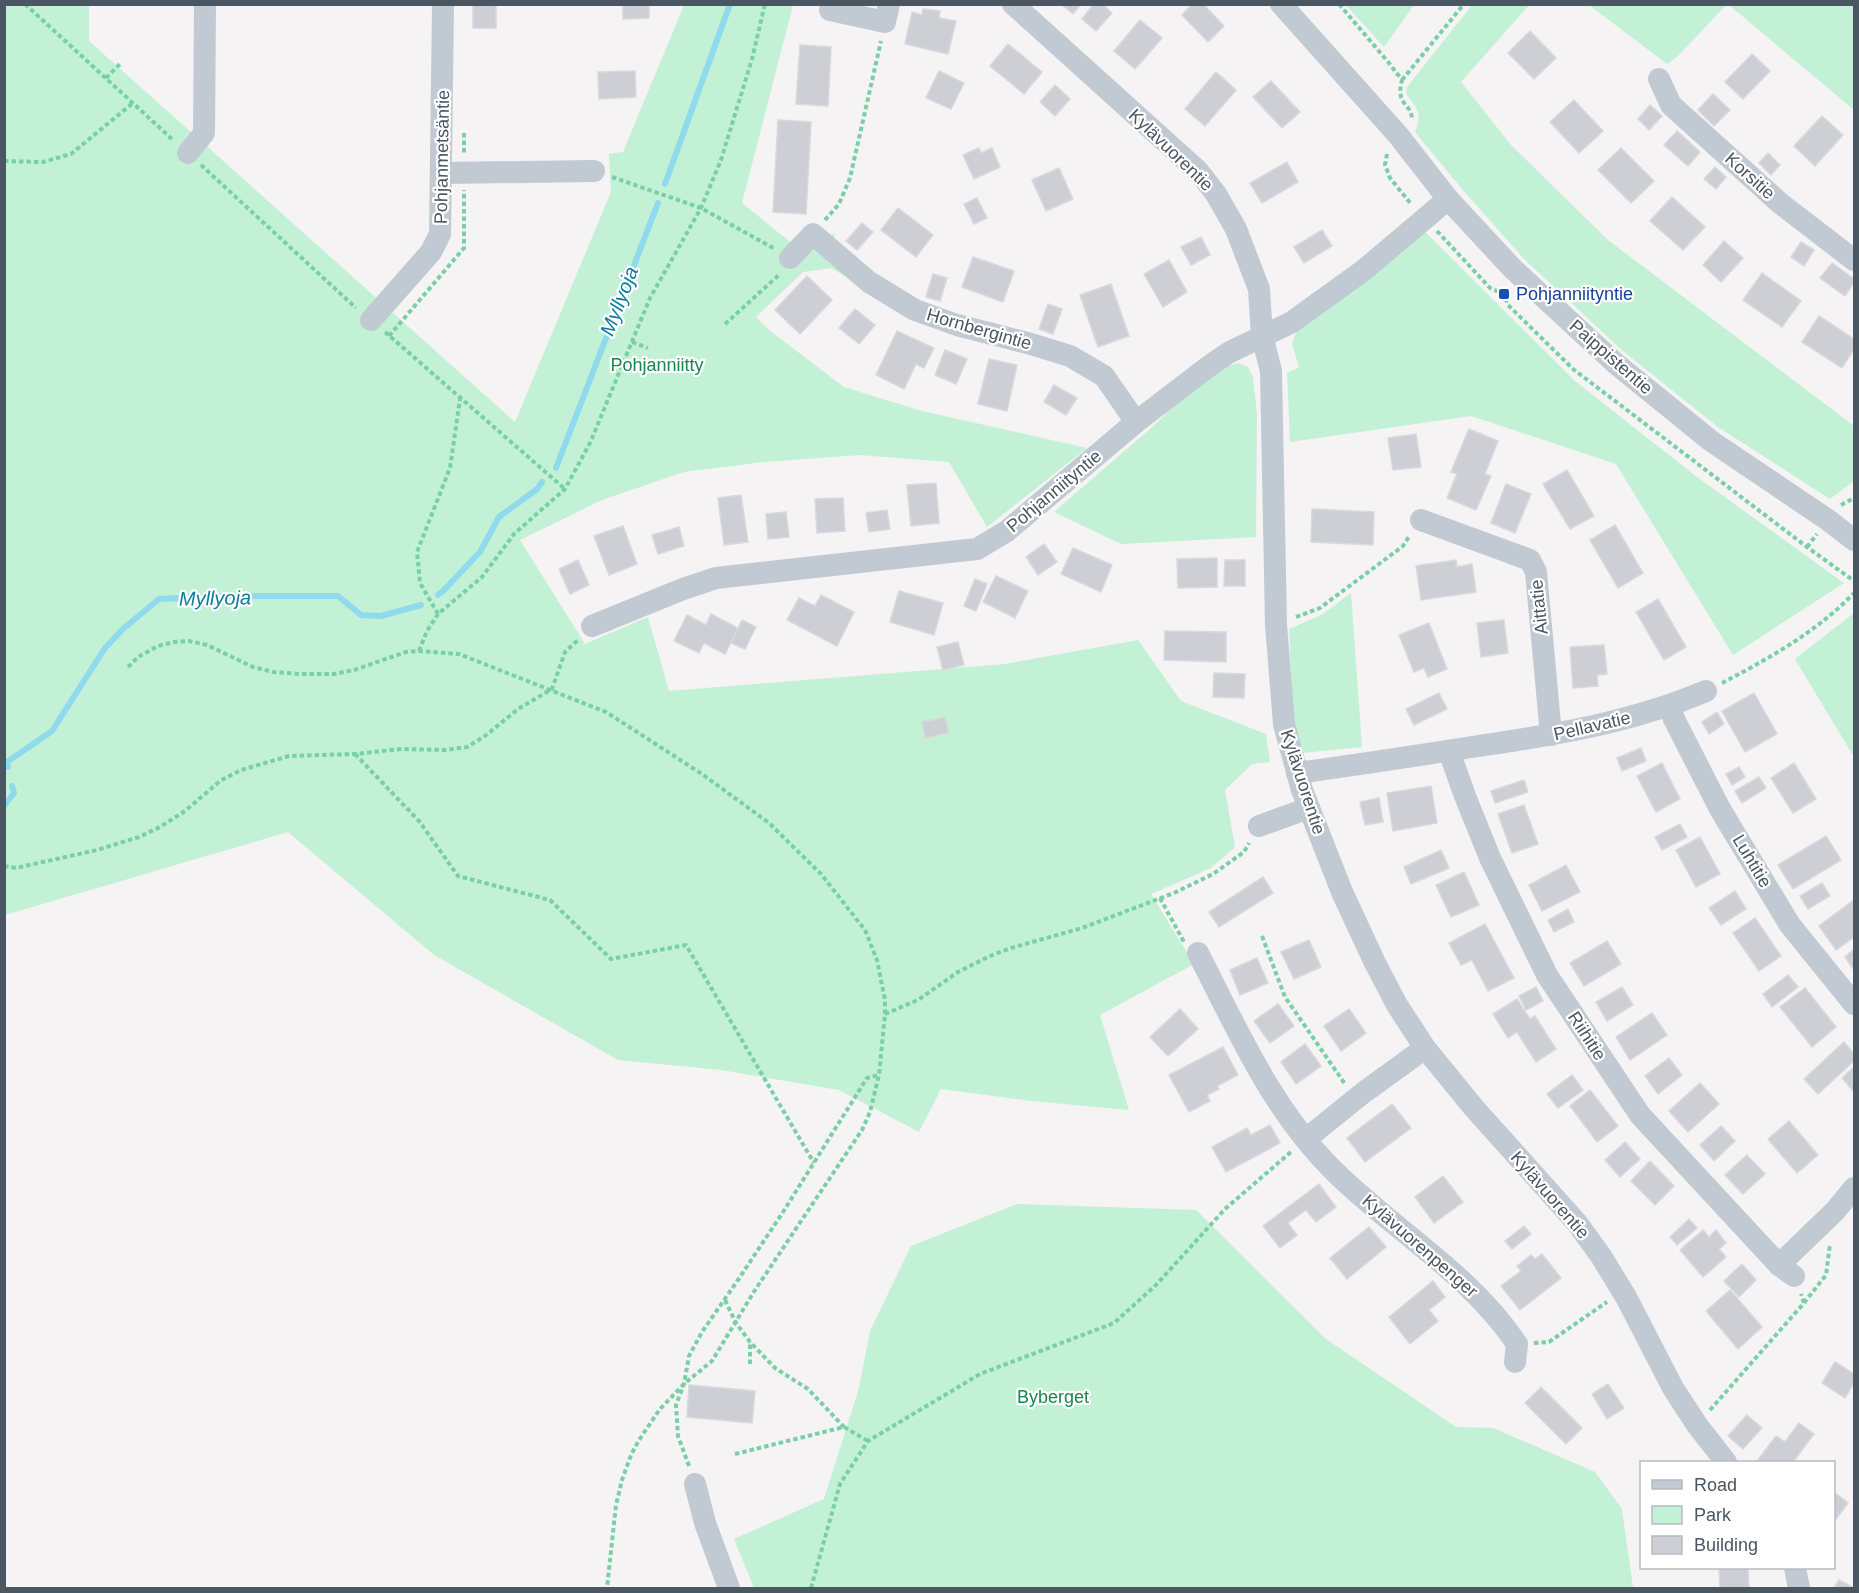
<svg xmlns="http://www.w3.org/2000/svg" width="1859" height="1593" font-family="Arial,sans-serif">
<rect width="100%" height="100%" fill="#f5f3f3"/>
<!-- green -->
<g fill="#c3f1d5">
<path d="M 1473,4 L 1529,5 L 1461,82 L 1511,145 L 1608,240 L 1854,426 L 1854,481 L 1830,499 L 1718,427 L 1623,351 L 1524,259 L 1462,189 L 1415,132 C 1423,113 1417,109 1406,94 L 1407,87 Z"/>
<polygon points="5,5 89,5 89,41 515,422 611,192 609,154 623,152 684,5 793,5 742,203 794,245 834,234 835,243 848,278 831,268 803,272 756,317 769,330 844,387 922,411 1087,448 987,527 949,462 860,455 764,462 684,472 602,500 520,540 585,644 648,617 669,691 1005,664 1138,640 1181,701 1266,734 1270,762 1252,764 1225,790 1235,847 1211,868 1151,894 1194,964 1100,1015 1129,1110 1032,1101 941,1089 919,1132 839,1090 721,1070 618,1060 434,955 288,832 5,915"/>
<polygon points="1346,5 1414,5 1384,47"/>
<polygon points="1589,5 1726,5 1678,56 1667,64"/>
<polygon points="1729,5 1854,5 1854,110"/>
<polygon points="1425,232 1575,381 1697,477 1844,583 1733,655 1616,464 1471,416 1290,442 1287,373 1299,367 1292,344 1298,327"/>
<polygon points="1238,363 1248,367 1253,377 1257,414 1256,537 1121,544 1054,512 1150,429 1211,371"/>
<polygon points="1351,593 1362,747 1303,753 1293,723 1289,629 1323,614"/>
<polygon points="1854,613 1854,757 1795,659"/>
<polygon points="1017,1204 1196,1210 1326,1339 1456,1427 1493,1428 1595,1472 1622,1509 1633,1588 754,1588 734,1539 824,1499 859,1388 870,1331 911,1246"/>
</g>
<g fill="none" stroke-linecap="round" stroke-linejoin="round">
<!-- stream -->
<g stroke="#90daee" stroke-width="6">
<polyline points="665,184 730,4"/>
<polyline points="556,468 658,203"/>
<polyline points="438,595 443,591 480,552 499,517 537,489 542,482"/>
<polyline points="8,767 7,762 52,731 105,648 123,629 159,599 229,596 338,596 361,615 381,616 421,605"/>
<polyline points="4,806 14,793 12,786"/>
</g>
</g>
<!-- building -->
<g fill="#cdcfd5" stroke="#d7d9de" stroke-width="1.5">
<rect x="473" y="4" width="23" height="24"/>
<polygon points="623,4 649,4 649,18 623,19"/>
<polygon points="1061,4 1081,4 1073,14"/>
<polygon points="1094,4 1102,4 1112,13 1096,31 1082,19"/>
<polygon points="1192,4 1203,4 1224,26 1208,42 1182,15"/>
<polygon points="923,9 940,11 939,18 956,21 948,54 905,44 912,12 922,15"/>
<polygon points="1140,20 1162,38 1135,69 1114,51"/>
<polygon points="1530,31 1556,58 1534,79 1508,53"/>
<polygon points="1008,44 1042,72 1024,94 990,66"/>
<polygon points="800,45 831,47 828,106 796,104"/>
<polygon points="1752,54 1770,71 1743,99 1725,82"/>
<polygon points="635,71 636,97 599,99 598,72"/>
<polygon points="939,71 964,83 951,109 926,98"/>
<polygon points="1216,72 1236,90 1205,126 1185,109"/>
<polygon points="1271,81 1300,112 1282,128 1253,97"/>
<polygon points="1055,85 1070,99 1055,116 1040,102"/>
<polygon points="1713,94 1730,110 1714,126 1698,110"/>
<polygon points="1574,100 1603,131 1579,153 1550,122"/>
<polygon points="1650,105 1662,116 1649,130 1638,119"/>
<polygon points="1822,116 1843,135 1815,166 1794,146"/>
<polygon points="778,120 811,122 806,214 773,212"/>
<polygon points="1677,131 1700,152 1688,166 1664,145"/>
<polygon points="979,148 981,153 992,148 1000,167 974,179 963,155"/>
<polygon points="1621,148 1654,181 1631,203 1598,170"/>
<polygon points="1768,153 1780,165 1771,175 1759,163"/>
<polygon points="1287,162 1298,182 1262,203 1250,183"/>
<polygon points="1715,167 1726,177 1716,189 1704,179"/>
<polygon points="1059,168 1073,199 1046,211 1032,180"/>
<polygon points="1672,197 1705,227 1683,250 1650,221"/>
<polygon points="977,198 987,218 974,224 964,204"/>
<polygon points="898,208 933,235 916,257 881,230"/>
<polygon points="862,223 873,232 857,250 846,241"/>
<polygon points="1322,230 1332,246 1304,263 1294,247"/>
<polygon points="1201,237 1210,255 1191,265 1181,247"/>
<polygon points="1724,241 1743,258 1721,282 1703,265"/>
<polygon points="1801,242 1814,250 1804,266 1791,257"/>
<polygon points="973,257 1014,271 1003,302 962,287"/>
<polygon points="1169,260 1187,292 1163,307 1144,274"/>
<polygon points="1832,263 1854,279 1854,282 1845,296 1820,278"/>
<polygon points="1762,273 1801,301 1782,327 1743,300"/>
<polygon points="933,274 947,278 940,301 926,297"/>
<polygon points="807,276 832,300 800,334 775,310"/>
<polygon points="1111,284 1129,336 1098,347 1080,295"/>
<polygon points="1048,304 1062,309 1053,334 1039,329"/>
<polygon points="855,309 875,325 859,344 839,328"/>
<polygon points="1819,316 1854,339 1854,349 1842,368 1802,342"/>
<polygon points="897,331 934,348 924,368 916,364 904,389 876,375"/>
<polygon points="945,350 967,359 956,384 935,375"/>
<polygon points="989,359 1017,365 1007,411 978,404"/>
<polygon points="1054,385 1077,398 1066,415 1044,402"/>
<polygon points="1469,429 1498,441 1485,474 1491,476 1476,510 1447,498 1457,474 1451,472"/>
<polygon points="1416,434 1421,467 1393,470 1388,438"/>
<polygon points="1567,470 1594,516 1570,529 1543,484"/>
<polygon points="936,483 939,523 911,526 907,485"/>
<polygon points="1506,484 1531,494 1515,533 1491,523"/>
<polygon points="741,495 748,542 724,545 718,498"/>
<polygon points="843,498 845,531 817,533 815,499"/>
<polygon points="1312,509 1374,512 1373,545 1311,542"/>
<polygon points="887,510 890,529 869,532 866,513"/>
<polygon points="786,512 789,537 768,539 766,514"/>
<polygon points="1615,525 1643,573 1618,588 1590,540"/>
<polygon points="623,526 637,564 609,575 594,536"/>
<polygon points="679,527 684,546 658,554 652,535"/>
<polygon points="1044,544 1057,562 1038,575 1026,557"/>
<polygon points="1073,548 1112,565 1101,592 1061,574"/>
<polygon points="1217,558 1217,587 1178,588 1177,559"/>
<polygon points="578,560 589,585 570,594 559,569"/>
<polygon points="1225,560 1245,560 1245,586 1224,586"/>
<polygon points="1456,560 1457,567 1472,564 1476,592 1421,600 1416,566"/>
<polygon points="996,576 1028,591 1015,618 983,602"/>
<polygon points="975,579 987,584 976,611 964,606"/>
<polygon points="899,591 943,603 934,635 890,622"/>
<polygon points="821,595 854,612 837,646 787,620 799,598 815,606"/>
<polygon points="1658,599 1686,647 1664,660 1636,612"/>
<polygon points="711,614 738,628 725,654 704,643 699,653 674,641 687,615 706,625"/>
<polygon points="742,620 756,627 745,649 731,643"/>
<polygon points="1504,620 1508,653 1481,657 1477,623"/>
<polygon points="1429,623 1447,669 1428,677 1424,668 1414,672 1399,635"/>
<polygon points="1165,631 1226,632 1226,662 1164,660"/>
<polygon points="958,642 964,665 943,670 937,647"/>
<polygon points="1604,645 1607,674 1597,675 1598,686 1573,688 1570,647"/>
<polygon points="1214,673 1245,674 1244,698 1213,697"/>
<polygon points="1439,693 1447,709 1414,725 1406,709"/>
<polygon points="1754,693 1777,734 1745,752 1722,711"/>
<polygon points="1717,712 1724,724 1709,734 1702,722"/>
<polygon points="945,717 949,733 925,738 922,722"/>
<polygon points="1641,748 1646,761 1622,771 1617,758"/>
<polygon points="1662,763 1680,799 1656,812 1637,776"/>
<polygon points="1794,763 1816,799 1793,813 1771,778"/>
<polygon points="1739,767 1745,777 1732,785 1726,774"/>
<polygon points="1759,777 1766,788 1742,803 1735,791"/>
<polygon points="1524,780 1528,792 1495,803 1491,791"/>
<polygon points="1431,786 1437,823 1393,831 1387,793"/>
<polygon points="1379,798 1383,822 1365,825 1360,802"/>
<polygon points="1524,805 1538,844 1512,853 1498,814"/>
<polygon points="1680,824 1687,837 1662,850 1655,837"/>
<polygon points="1826,836 1841,860 1793,889 1778,865"/>
<polygon points="1700,837 1720,874 1696,887 1676,850"/>
<polygon points="1441,850 1449,868 1411,884 1404,867"/>
<polygon points="1566,865 1580,892 1542,911 1529,885"/>
<polygon points="1464,872 1479,905 1451,917 1436,885"/>
<polygon points="1263,877 1273,893 1219,927 1209,912"/>
<polygon points="1822,883 1830,896 1808,909 1800,896"/>
<polygon points="1735,891 1746,909 1721,925 1709,908"/>
<polygon points="1854,900 1854,937 1836,950 1819,926"/>
<polygon points="1568,909 1574,922 1554,932 1548,920"/>
<polygon points="1755,918 1781,956 1759,971 1733,933"/>
<polygon points="1485,924 1514,978 1488,991 1472,960 1461,965 1449,943"/>
<polygon points="1309,940 1321,967 1294,979 1281,952"/>
<polygon points="1607,941 1621,964 1584,986 1570,963"/>
<polygon points="1854,949 1854,970 1845,957"/>
<polygon points="1257,958 1268,983 1240,995 1230,970"/>
<polygon points="1788,975 1798,987 1772,1007 1763,994"/>
<polygon points="1536,987 1543,1001 1526,1010 1519,996"/>
<polygon points="1622,987 1633,1005 1607,1021 1596,1002"/>
<polygon points="1805,988 1836,1027 1812,1047 1780,1007"/>
<polygon points="1517,999 1530,1019 1535,1016 1556,1049 1536,1062 1517,1032 1508,1038 1493,1014"/>
<polygon points="1278,1004 1294,1026 1270,1043 1254,1021"/>
<polygon points="1180,1009 1198,1029 1168,1056 1150,1037"/>
<polygon points="1349,1009 1366,1033 1341,1051 1324,1026"/>
<polygon points="1652,1013 1667,1035 1630,1060 1616,1037"/>
<polygon points="1844,1042 1854,1054 1854,1061 1818,1094 1804,1079"/>
<polygon points="1305,1044 1321,1066 1296,1084 1281,1062"/>
<polygon points="1223,1047 1238,1075 1217,1086 1219,1089 1207,1095 1210,1101 1189,1112 1169,1075"/>
<polygon points="1669,1058 1682,1075 1658,1094 1645,1076"/>
<polygon points="1854,1067 1854,1092 1842,1078"/>
<polygon points="1572,1075 1583,1090 1558,1108 1547,1094"/>
<polygon points="1700,1083 1719,1104 1688,1132 1669,1111"/>
<polygon points="1590,1090 1618,1126 1597,1142 1570,1106"/>
<polygon points="1392,1104 1411,1128 1365,1162 1347,1138"/>
<polygon points="1789,1121 1818,1155 1797,1173 1768,1139"/>
<polygon points="1270,1125 1280,1143 1226,1172 1212,1147 1247,1128 1251,1135"/>
<polygon points="1721,1126 1735,1141 1714,1161 1700,1145"/>
<polygon points="1625,1142 1640,1159 1620,1177 1605,1160"/>
<polygon points="1747,1155 1765,1174 1743,1194 1725,1175"/>
<polygon points="1650,1161 1674,1186 1655,1205 1631,1181"/>
<polygon points="1443,1176 1463,1202 1434,1223 1415,1197"/>
<polygon points="1319,1184 1336,1207 1316,1222 1306,1210 1288,1223 1297,1235 1280,1248 1263,1226"/>
<polygon points="1689,1219 1697,1228 1677,1245 1670,1237"/>
<polygon points="1524,1226 1531,1234 1512,1249 1505,1241"/>
<polygon points="1369,1227 1386,1247 1347,1279 1330,1258"/>
<polygon points="1703,1230 1709,1237 1716,1230 1726,1243 1719,1249 1726,1257 1703,1277 1680,1250"/>
<polygon points="1542,1254 1561,1278 1520,1310 1501,1286 1521,1271 1517,1266 1531,1255 1535,1259"/>
<polygon points="1742,1264 1756,1280 1739,1297 1724,1281"/>
<polygon points="1433,1281 1445,1297 1429,1310 1438,1321 1410,1344 1389,1317"/>
<polygon points="1730,1290 1762,1327 1738,1349 1706,1311"/>
<polygon points="1835,1362 1854,1374 1854,1383 1845,1398 1822,1383"/>
<polygon points="1608,1384 1624,1408 1607,1419 1592,1394"/>
<polygon points="689,1385 755,1391 752,1423 687,1417"/>
<polygon points="1541,1387 1582,1428 1566,1444 1525,1403"/>
<polygon points="1747,1415 1762,1428 1743,1449 1728,1436"/>
<polygon points="1799,1423 1814,1434 1793,1462 1757,1461 1776,1436 1785,1442"/>
<polygon points="1834,1492 1848,1503 1834,1522"/>
<polygon points="1719,1568 1748,1568 1749,1588 1720,1588"/>
<polygon points="1839,1580 1854,1588 1834,1588"/>
</g>
<g fill="none" stroke-linecap="round" stroke-linejoin="round">
<!-- path -->
<g stroke="#7ad0a6" stroke-width="4" stroke-dasharray="4.5 3" stroke-linecap="butt">
<polyline points="25,4 173,140"/>
<path d="M 1339,4 L 1389,63 L 1402,80 C 1395,107 1412,102 1412,120"/>
<polyline points="106,78 120,64"/>
<polyline points="1402,80 1464,4"/>
<polyline points="464,133 464,153"/>
<polyline points="1387,154 1385,165 1390,178 1411,204"/>
<polyline points="4,161 43,162 71,154 133,103"/>
<polyline points="201,165 356,308"/>
<polyline points="612,177 701,208 775,249"/>
<polyline points="825,220 839,204 850,178 881,41"/>
<polyline points="1437,231 1490,288 1504,294 1508,305 1573,369 1807,547 1854,581"/>
<polyline points="725,324 780,274"/>
<polyline points="385,332 565,489"/>
<polyline points="389,336 464,248 464,190"/>
<polyline points="632,342 648,348"/>
<polyline points="1841,505 1854,498"/>
<polyline points="1807,547 1817,534"/>
<polyline points="438,614 420,583 417,552 450,468 460,399"/>
<polyline points="1296,617 1320,608 1403,546 1410,535"/>
<polyline points="419,651 427,631 438,614 482,577 514,534 565,489 590,443 650,298 701,208 721,160 752,59 765,4"/>
<polyline points="128,667 138,657 158,646 174,642 189,641 207,645 253,667 273,672 300,674 334,674 354,670 406,652 419,651 459,654 606,712 702,774 769,823 821,874 865,930 877,960 885,1000 885,1014 879,1075 870,1112 862,1130 755,1290 712,1361 684,1384 660,1409 639,1440 631,1455 622,1480 616,1505 607,1588"/>
<path d="M 1722,683 C 1768,659 1818,631 1854,593"/>
<polyline points="355,754 419,821 458,876 550,900 611,959 686,945 814,1163"/>
<polyline points="4,866 16,868 97,850 139,837 160,827 185,811 220,781 241,770 289,756 354,754 402,749 446,750 467,747 485,736 518,709 552,689 565,652 579,639"/>
<polyline points="1160,898 1184,942"/>
<polyline points="1262,936 1285,997 1345,1084"/>
<polyline points="885,1014 918,1000 958,972 990,956 1011,948 1082,928 1174,893 1213,874 1244,852 1249,843"/>
<polyline points="725,1300 736,1323 750,1342 775,1368 808,1389 844,1427"/>
<polyline points="1804,1303 1826,1275 1830,1244"/>
<polyline points="1534,1343 1549,1342 1607,1302"/>
<polyline points="750,1364 750,1342"/>
<polyline points="1710,1410 1804,1303 1801,1294"/>
<polyline points="735,1454 844,1427 868,1441"/>
<polyline points="689,1466 678,1436 676,1405 684,1384 689,1356 702,1332 738,1280 783,1212 867,1078 879,1075"/>
<polyline points="811,1588 840,1484 868,1441 980,1374 1114,1323 1156,1285 1225,1209 1292,1151"/>
</g>
<!-- minor -->
<g stroke="#c1cad2" stroke-width="22">
<polyline points="1013,4 1198,171 1216,194 1236,229 1259,289 1262,336 1271,371 1276,625 1284,724 1302,790 1342,892 1375,963 1397,1005 1425,1048 1474,1108 1577,1223 1601,1256 1626,1297 1673,1388 1697,1425 1726,1462"/>
<polyline points="1281,4 1398,135 1448,199 1513,269 1615,363 1711,441 1828,520 1854,540"/>
<polyline points="830,10 885,22 889,4"/>
<polyline points="1659,79 1671,105 1781,204 1854,260"/>
<polyline points="188,153 204,133 205,4"/>
<polyline points="442,173 594,171"/>
<polyline points="790,258 813,234 869,282 915,310 957,325 1031,344 1070,356 1104,376 1136,422"/>
<polyline points="371,320 431,252 440,234 443,4"/>
<polyline points="1421,520 1530,560 1536,572 1551,735"/>
<polyline points="592,626 683,589 716,578 977,549 1007,531 1136,422 1208,367 1228,353 1292,322 1364,270 1448,199"/>
<polyline points="1670,706 1674,719 1720,809 1790,925 1854,1004"/>
<polyline points="1449,751 1465,796 1490,858 1547,975 1640,1115 1779,1265 1794,1276"/>
<path d="M 1297,773 C 1355,765 1414,756 1472,747 C 1554,735 1630,723 1706,691"/>
<polyline points="1259,826 1309,808"/>
<path d="M 1198,953 C 1237,1029 1273,1112 1335,1172 C 1395,1231 1470,1274 1517,1344 L 1515,1362"/>
<polyline points="1306,1139 1363,1093 1425,1048"/>
<polyline points="1779,1265 1835,1211 1854,1188"/>
<polyline points="695,1484 705,1523 729,1588"/>
<polyline points="1795,1568 1799,1588"/>
</g>
</g>
<!-- markers -->
<rect fill="#1a4fb4" stroke="#fff" stroke-width="2" x="1498" y="288" width="12" height="12" rx="3"/>
<g text-anchor="middle" dominant-baseline="central" stroke-width="4.5" stroke-linejoin="round" paint-order="stroke">
<!-- street labels -->
<g font-size="18" fill="#4a5661" stroke="#fff">
<text transform="translate(1171 150) rotate(44)">Kylävuorentie</text>
<text transform="translate(442 157) rotate(-89)">Pohjanmetsäntie</text>
<text transform="translate(1750 176) rotate(42)">Korsitie</text>
<text transform="translate(979 329) rotate(16)">Hornbergintie</text>
<text transform="translate(1611 357) rotate(41)">Paippistentie</text>
<text transform="translate(1054 491) rotate(-40)">Pohjanniityntie</text>
<text transform="translate(1539 607) rotate(-96)">Aittatie</text>
<text transform="translate(1592 726) rotate(-13)">Pellavatie</text>
<text transform="translate(1303 782) rotate(72)">Kylävuorentie</text>
<text transform="translate(1752 861) rotate(59)">Luhtitie</text>
<text transform="translate(1587 1036) rotate(57)">Riihitie</text>
<text transform="translate(1550 1195) rotate(49)">Kylävuorentie</text>
<text transform="translate(1420 1246) rotate(41)">Kylävuorenpenger</text>
</g>
<!-- transit labels -->
<g font-size="18" fill="#164399" stroke="#fff" text-anchor="start">
<text x="1516" y="294">Pohjanniityntie</text>
</g>
<!-- park labels -->
<g font-size="18" fill="#17864f" stroke="#fff">
<text x="657" y="365">Pohjanniitty</text>
<text x="1053" y="1397">Byberget</text>
</g>
<!-- water labels -->
<g font-size="20" font-style="italic" fill="#0c7c9b" stroke="#fff">
<text transform="translate(619 301) rotate(-69)">Myllyoja</text>
<text transform="translate(215 598) rotate(-1)">Myllyoja</text>
</g>
</g>
<!-- border -->
<rect width="1859" height="1593" fill="none" stroke="#4a5661" stroke-width="12"/>
<!-- legend -->
<rect x="1640" y="1461" width="195" height="108" fill="#ffffff" stroke="#b7bbc0" stroke-width="1.5"/>
<rect x="1652" y="1480" width="30" height="9" fill="#c1cad2" stroke="#b7bbc0" stroke-width="1.5"/>
<text x="1694" y="1491" font-size="18" fill="#4a5661">Road</text>
<rect x="1652" y="1506" width="30" height="18" fill="#c3f1d5" stroke="#b7bbc0" stroke-width="1.5"/>
<text x="1694" y="1521" font-size="18" fill="#4a5661">Park</text>
<rect x="1652" y="1536" width="30" height="18" fill="#cdcfd5" stroke="#b7bbc0" stroke-width="1.5"/>
<text x="1694" y="1551" font-size="18" fill="#4a5661">Building</text>
</svg>
